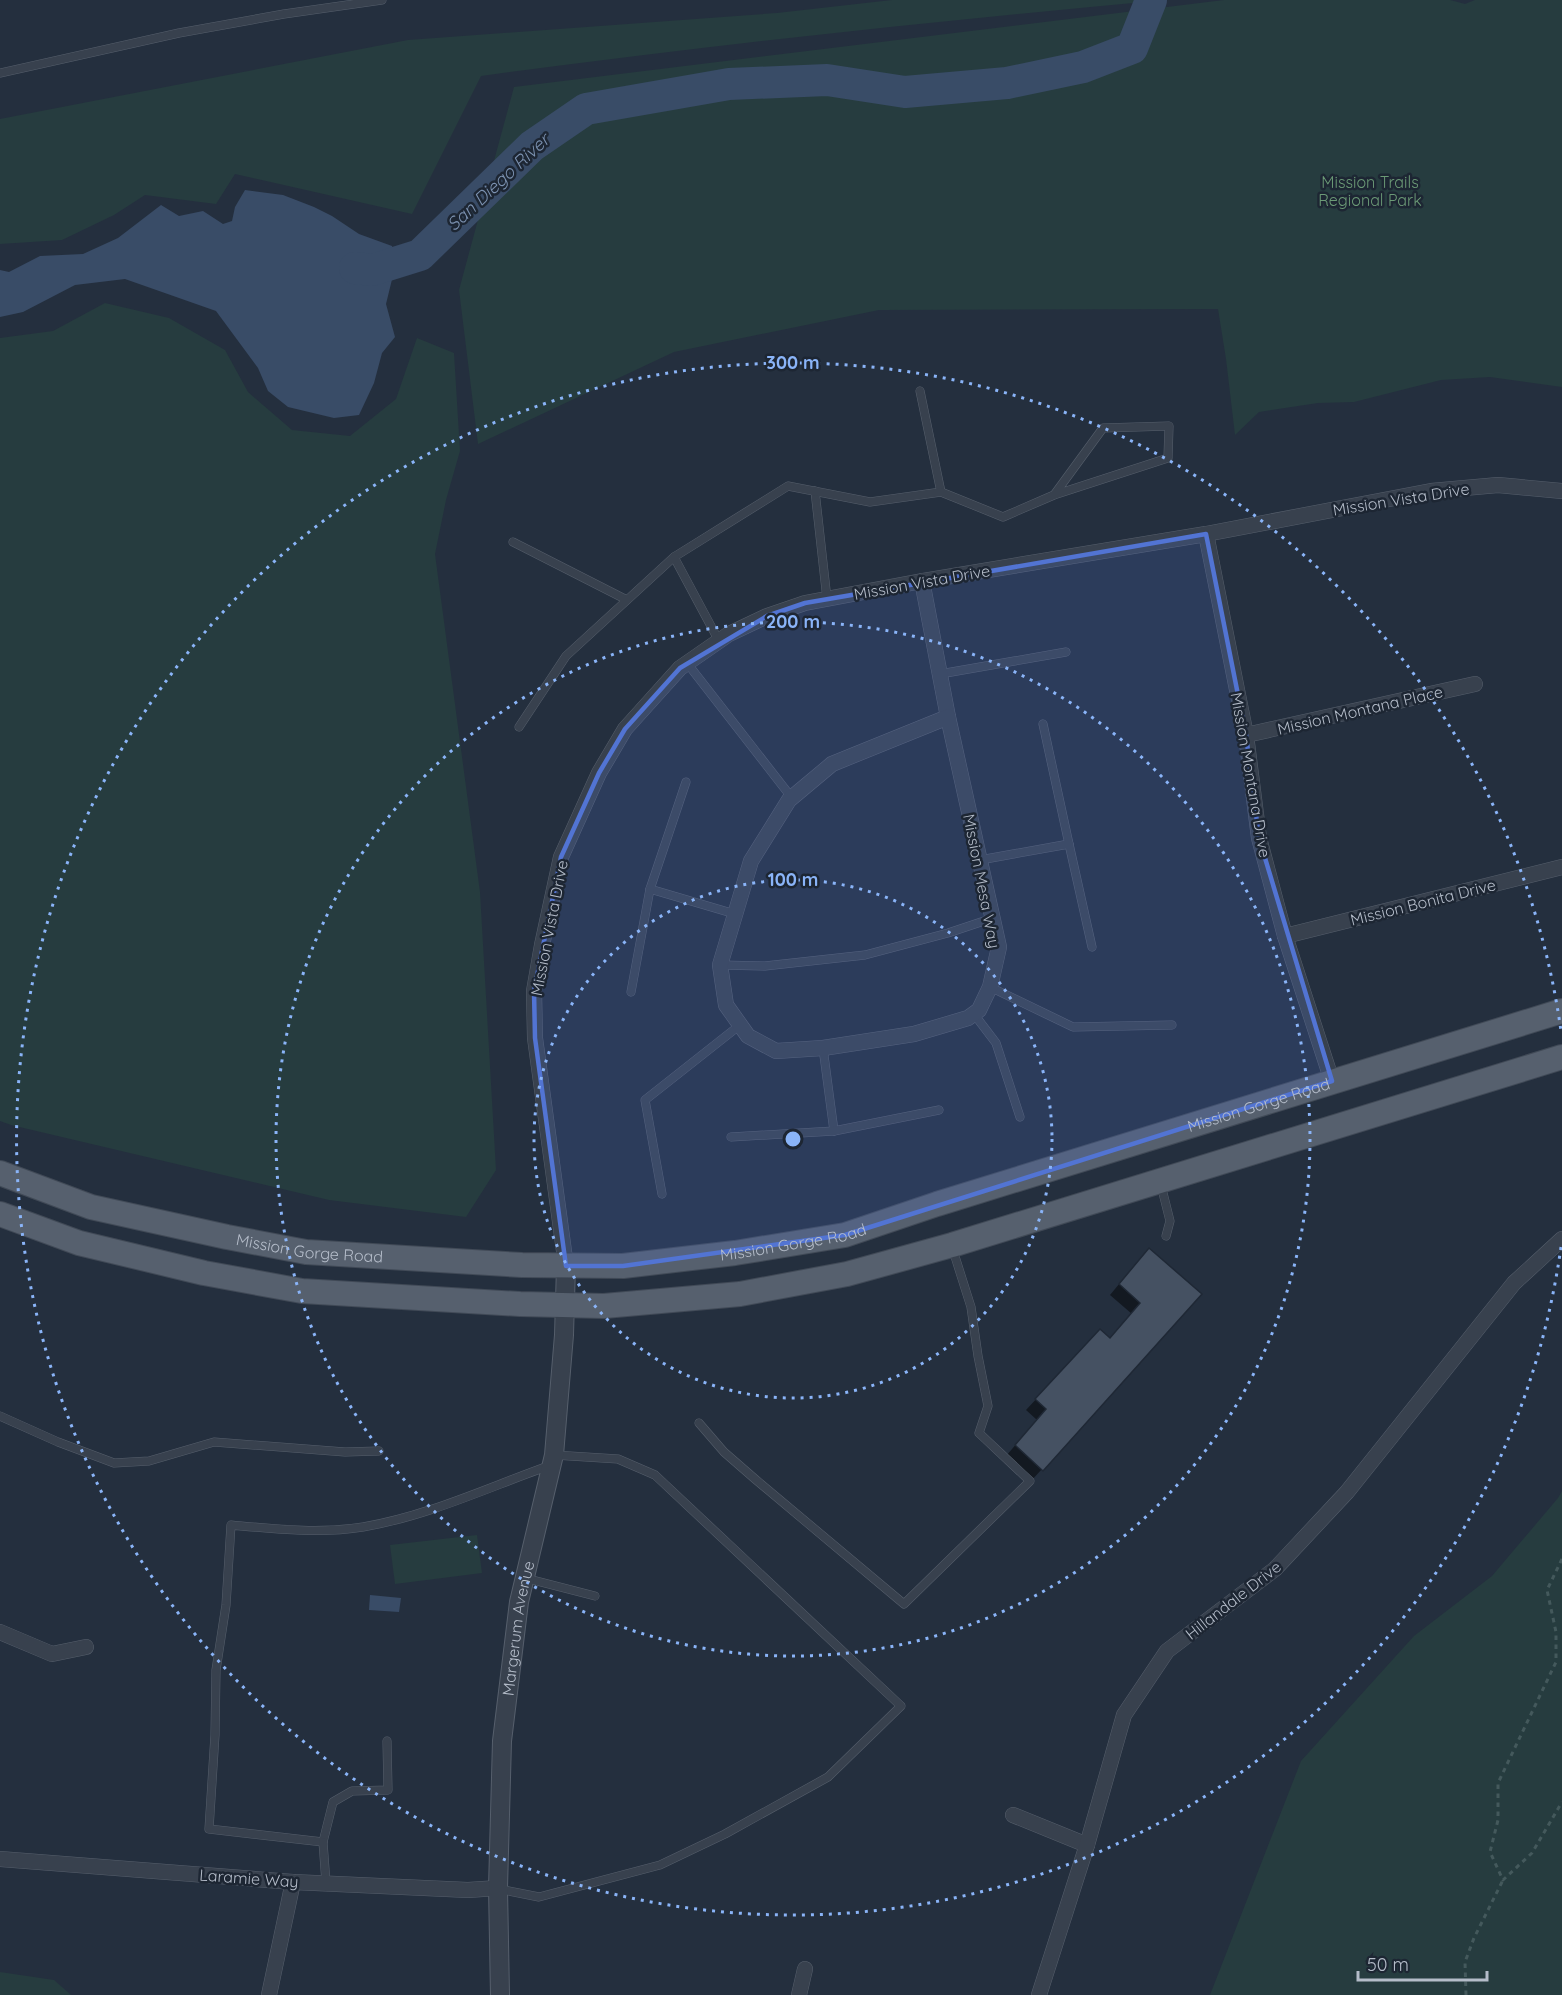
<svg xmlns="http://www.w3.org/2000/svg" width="1562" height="1995" font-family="Quicksand,sans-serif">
<rect width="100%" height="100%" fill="#242f3e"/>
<!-- green -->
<g fill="#263c3f">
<path d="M 892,0 L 1165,0 C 936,21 708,45 481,76 L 412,214 L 235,174 L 216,204 L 145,195 L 114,215 L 62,240 L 0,244 L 0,119 L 408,40 L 777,13 Z"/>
<polygon points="1224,0 1450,0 1465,4 1475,0 1562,0 1562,387 1490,377 1441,380 1354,402 1318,403 1259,412 1235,435 1226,359 1218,309 879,310 674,352 478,444 459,290 514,87"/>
<polygon points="105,303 169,318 225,350 248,392 292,430 350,436 396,399 417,338 454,353 460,451 446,500 435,554 480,892 496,1170 466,1217 329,1200 11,1125 0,1121 0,338 53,331"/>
<polygon points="1562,1491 1562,1995 1210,1995 1301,1761 1414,1636 1492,1576 1558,1498"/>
<polygon points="477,1535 482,1573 395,1584 390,1545"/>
<polygon points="0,1972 54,1980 71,1995 0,1995"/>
</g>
<!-- water -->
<g fill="#394c67">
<polygon points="245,190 283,195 314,207 332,216 359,234 392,246 396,263 386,304 395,337 382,353 374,383 359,415 334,418 288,407 268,391 258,368 216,311 125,279 75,285 23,312 0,317 0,270 9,272 40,256 83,254 118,238 161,205 179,216 203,211 223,224 232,221 235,207"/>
<polygon points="370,1595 401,1598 399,1612 369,1610"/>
</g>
<!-- shadow -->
<polygon fill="#0007" points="1139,1260 1200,1294 1032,1480 1006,1456 1037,1420 1026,1410 1090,1341 1110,1339 1132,1314 1110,1295"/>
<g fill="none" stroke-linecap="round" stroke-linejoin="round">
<!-- river -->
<polyline stroke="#394c67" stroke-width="32" points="355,268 372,270 420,255 532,146 586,109 729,84 827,80 905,92 1007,83 1083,67 1132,48 1151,0"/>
</g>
<!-- building -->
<polygon fill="#455162" stroke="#1f2835" stroke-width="1.5" points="1149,1248 1202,1294 1043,1471 1015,1445 1046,1409 1035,1399 1100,1329 1110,1338 1140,1303 1119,1284"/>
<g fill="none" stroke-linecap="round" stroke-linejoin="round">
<defs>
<g id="service">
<polyline points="0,73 179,33 284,14 382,0"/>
<polyline points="920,391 941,492"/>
<polyline points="815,491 827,599"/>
<polyline points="513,542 627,600"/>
<polyline points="674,557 788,486 870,502 941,492 1003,517 1054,495 1168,458 1169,426 1103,428 1054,495"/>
<polyline points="687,663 792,798"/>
<polyline points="940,674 1066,652"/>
<polyline points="1043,724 1069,844"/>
<polyline points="519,727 566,656 674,557 719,641"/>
<polyline points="686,782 650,889 735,914"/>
<polyline points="980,860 1069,844 1092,947"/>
<polyline points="720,965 765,966 865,955 948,933 993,918"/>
<polyline points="990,987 1073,1027 1172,1025"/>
<polyline points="631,992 650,889"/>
<polyline points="974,1014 996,1043 1020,1117"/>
<polyline points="823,1048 834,1131"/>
<polyline points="731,1137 834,1131 939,1110"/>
<polyline points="1161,1185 1170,1221 1166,1236"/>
<polyline points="662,1194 645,1100 740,1025"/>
<polyline points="0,1416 58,1442 114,1463 149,1461 214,1442 345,1452 379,1451"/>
<polyline points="699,1423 724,1452 755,1479 904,1604 1030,1481 979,1433 988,1406 978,1356 971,1307 952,1247"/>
<polyline points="525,1578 595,1596"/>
<path d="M 387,1741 L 388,1790 L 352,1791 L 333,1802 L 323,1842 L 209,1829 L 215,1735 L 216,1670 L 226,1605 L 231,1525 C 275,1529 319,1534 363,1527 C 428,1516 489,1487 551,1465"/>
<polyline points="323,1842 326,1883"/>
<polyline points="499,1889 539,1897 660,1865 725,1834 828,1777 901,1706 655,1475 618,1459 554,1455"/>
</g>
<g id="minor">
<polyline points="1206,534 1246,735 1259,838 1285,936 1332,1081"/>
<polyline points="922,581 948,717"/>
<polygon points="948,717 999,947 990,987 979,1010 968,1018 914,1034 823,1048 776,1051 748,1036 726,1005 720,965 751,861 789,800 832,764"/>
<polyline points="1246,735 1475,684"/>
<polyline points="1285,936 1562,867"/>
<polyline points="566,1266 535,1038 534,991 542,945 561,857 599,773 625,729 680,668 729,634 767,616 805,603 922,581 1206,534 1431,491 1498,485 1562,491"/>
<polyline points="0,1632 52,1654 86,1647"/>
<polyline points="1013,1815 1087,1845"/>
<polyline points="0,1859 293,1882 468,1890 498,1888"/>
<polyline points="269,1995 293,1882"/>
<polyline points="799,1995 805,1969"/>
<polyline points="1039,1995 1087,1845 1124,1715 1167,1651 1275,1569 1347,1492 1514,1283 1562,1239"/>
</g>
<g id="tertiary">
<path id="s1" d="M 500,1995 L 498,1888 L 502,1741 L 519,1602 L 554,1455 L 564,1335 L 566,1266"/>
</g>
<g id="primary">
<path id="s2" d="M 0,1173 L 91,1207 L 227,1237 L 306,1252 L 522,1265 L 623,1266 L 735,1253 L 845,1235 L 937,1204 L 1562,1011"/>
<polyline points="0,1214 79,1243 204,1273 302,1291 520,1304 604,1306 740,1294 847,1274 952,1245 1562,1057"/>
</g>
</defs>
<!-- service casing -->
<use href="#service" stroke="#565f6c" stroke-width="9"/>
<!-- minor casing -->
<use href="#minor" stroke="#565f6c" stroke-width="16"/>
<!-- tertiary casing -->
<use href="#tertiary" stroke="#565f6c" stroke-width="20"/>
<!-- primary casing -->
<use href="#primary" stroke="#414a57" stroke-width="26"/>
<!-- path -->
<g stroke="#44595c" stroke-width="3" stroke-dasharray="4.5 4.5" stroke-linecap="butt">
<polyline points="1562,1559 1547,1590 1556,1632 1556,1662 1498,1783 1498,1820 1490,1852 1503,1880 1532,1853 1562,1802"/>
<polyline points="1466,1995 1465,1962 1474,1938 1503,1880"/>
</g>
<!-- service -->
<use href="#service" stroke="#38414e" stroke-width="8"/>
<!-- minor -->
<use href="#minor" stroke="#38414e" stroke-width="15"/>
<!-- tertiary -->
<use href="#tertiary" stroke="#38414e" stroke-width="18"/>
<!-- primary -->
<use href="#primary" stroke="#56606e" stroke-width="24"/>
</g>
<!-- marked area -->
<path fill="#5274d3" fill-opacity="0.2" stroke="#5274d3" stroke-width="4.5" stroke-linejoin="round" d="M 1206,534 L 1246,735 L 1259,838 L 1332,1081 L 845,1235 L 623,1266 L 566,1266 L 535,1038 L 534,991 L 561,857 L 599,773 L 625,729 L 680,668 L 767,616 L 805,603 Z"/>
<!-- distance rings -->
<g fill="none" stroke="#8ab4f8" stroke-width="3" stroke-dasharray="3 6">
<circle cx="793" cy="1139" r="259"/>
<circle cx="793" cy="1139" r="517"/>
<path d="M1561 1247A776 776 0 1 1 1561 1031"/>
</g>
<g text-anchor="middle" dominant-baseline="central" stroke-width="5" stroke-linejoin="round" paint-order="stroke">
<!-- park labels -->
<g font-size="16" fill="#6b9a76" stroke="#1d2633">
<text x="1370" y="182">Mission Trails<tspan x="1370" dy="18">Regional Park</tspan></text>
</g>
<!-- street labels -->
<g font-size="16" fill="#b4bcc9" stroke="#1d2633">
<text transform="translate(1401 499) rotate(-9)">Mission Vista Drive</text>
<text transform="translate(922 582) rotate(-10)">Mission Vista Drive</text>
<text transform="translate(1360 710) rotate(-13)">Mission Montana Place</text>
<text transform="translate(1251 775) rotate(80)">Mission Montana Drive</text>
<text transform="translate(982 881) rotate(79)">Mission Mesa Way</text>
<text transform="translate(1423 902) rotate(-14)">Mission Bonita Drive</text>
<text transform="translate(549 928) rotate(-79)">Mission Vista Drive</text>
<text stroke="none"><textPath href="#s2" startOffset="1292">Mission Gorge Road</textPath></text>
<text stroke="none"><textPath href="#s2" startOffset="806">Mission Gorge Road</textPath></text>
<text stroke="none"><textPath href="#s2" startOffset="320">Mission Gorge Road</textPath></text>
<text transform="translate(1233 1600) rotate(-38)">Hillandale Drive</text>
<text stroke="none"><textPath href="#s1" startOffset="368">Margerum Avenue</textPath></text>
<text transform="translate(249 1878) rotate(4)">Laramie Way</text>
</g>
<!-- water labels -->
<g font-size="18" font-style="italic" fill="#7c92b1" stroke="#1d2633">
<text transform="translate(498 182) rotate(-43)">San Diego River</text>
</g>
</g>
<circle cx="793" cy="1139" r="9" fill="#8ab4f8" stroke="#1d2633" stroke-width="3"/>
<g font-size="18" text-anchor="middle" font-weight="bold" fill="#8ab4f8" stroke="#1d2633" stroke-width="5" stroke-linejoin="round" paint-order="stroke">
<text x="793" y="369">300 m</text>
<text x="793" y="628">200 m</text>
<text x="793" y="886">100 m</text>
</g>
<!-- scale -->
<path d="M1358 1971v9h129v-9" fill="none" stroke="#b4bcc9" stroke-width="3"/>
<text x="1367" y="1971" font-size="18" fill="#b4bcc9" stroke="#1d2633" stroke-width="4.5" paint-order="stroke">50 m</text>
</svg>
